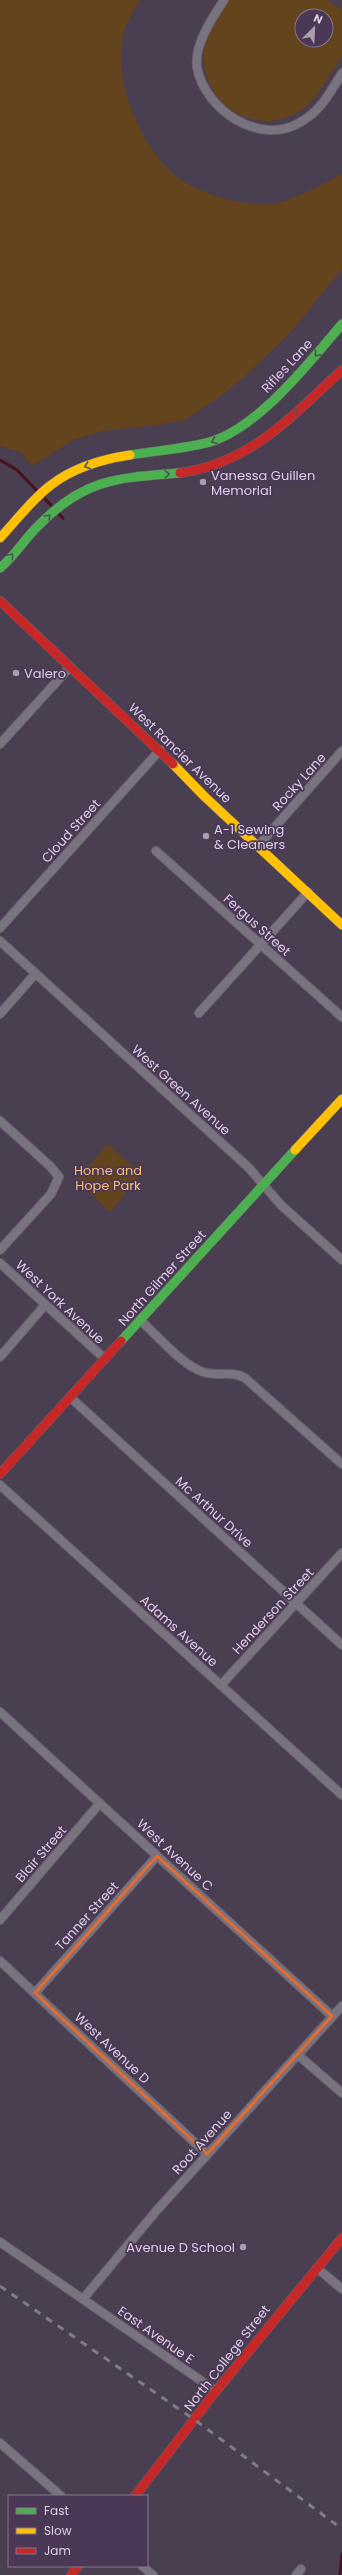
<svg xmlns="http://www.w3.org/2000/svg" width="342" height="2575" font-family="Poppins,sans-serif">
<rect width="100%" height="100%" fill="#4a3f50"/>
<!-- green -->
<g fill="#64441c" fill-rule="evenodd">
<path d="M 0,0 L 140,0 C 134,10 124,26 122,38 C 115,82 138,138 168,169 C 189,192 242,207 272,204 C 291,202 325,183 342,174 L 342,269 L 290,333 L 244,377 L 217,399 L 184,420 L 157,425 L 102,431 L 73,440 L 32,466 L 21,452 L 0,446 Z"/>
<path d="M 229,0 L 327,0 L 342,10 C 342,23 342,42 342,55 C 340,63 330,73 326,81 C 318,93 309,107 295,114 C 248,138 195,96 205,45 C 208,28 220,14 229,0 ZM 302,16 L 326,16 L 326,40 L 302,40 Z"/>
<polygon points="108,1144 141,1174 110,1212 76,1180"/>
</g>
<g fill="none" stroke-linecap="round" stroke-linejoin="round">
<!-- stream -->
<g stroke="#4a1020" stroke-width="3">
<polyline points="0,460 17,470 37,491"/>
<polyline points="45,499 51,505"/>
<polyline points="59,514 63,518"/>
<polyline points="340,2575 342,2554"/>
</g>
<defs>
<g id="street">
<path d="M 224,0 C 213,17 194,44 197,67 C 204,109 259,146 299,123 C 320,112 330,93 342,73"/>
<polyline points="0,744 70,667"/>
<polyline points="258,846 342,751"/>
<polyline points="156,851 342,1017"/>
<polyline points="0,928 160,750"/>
<polyline points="0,941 249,1168 281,1205 342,1260"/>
<polyline points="199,1013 308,892"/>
<polyline points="0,1014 35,974"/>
<polyline points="0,1121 50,1166 59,1177 51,1194 0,1250"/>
<polyline points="0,1263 105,1359"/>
<path d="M 141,1321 C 157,1335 183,1366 203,1372 C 218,1377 231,1370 245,1378 L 342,1464"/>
<polyline points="0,1357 45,1305"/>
<polyline points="71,1398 342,1645"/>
<polyline points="0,1485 342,1795"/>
<polyline points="221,1685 342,1553"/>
<polyline points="0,1712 332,2016"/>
<polyline points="0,1920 100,1803"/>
<polyline points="0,1961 207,2154"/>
<polyline points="35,1993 157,1856"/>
<polyline points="298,2055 342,2093"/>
<polyline points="0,2242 216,2391"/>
<polyline points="317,2268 342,2289"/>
<polyline points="83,2299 157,2210 342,2006"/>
<polyline points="0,2443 61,2496"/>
<polyline points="142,2566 153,2575"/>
<polyline points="296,2575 301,2569"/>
</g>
<g id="fast">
<path d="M 130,455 C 155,451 181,449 206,443 C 256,431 309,363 342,324"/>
<path d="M 0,568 C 15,556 25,538 39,525 C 85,478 118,478 180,473"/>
<polyline points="121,1341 295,1150"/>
</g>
<g id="slow">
<path d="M 0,538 C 15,522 33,498 51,485 C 73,468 103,459 130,455"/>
<polyline points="173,764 204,796 342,925"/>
<polyline points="295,1150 342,1099"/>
</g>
<g id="jam">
<path d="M 180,473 C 251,463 292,416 342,370"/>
<polyline points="0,601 173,764"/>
<polyline points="0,1474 121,1341"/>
<polyline points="135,2496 216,2391 342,2238"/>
<polyline points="71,2575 78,2566"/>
</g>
</defs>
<!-- street casing -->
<use href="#street" stroke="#685f6e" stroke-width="10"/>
<!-- fast casing -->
<use href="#fast" stroke="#685f6e" stroke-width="10"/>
<!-- slow casing -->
<use href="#slow" stroke="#685f6e" stroke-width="10"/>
<!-- jam casing -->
<use href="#jam" stroke="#685f6e" stroke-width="10"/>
<!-- street -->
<use href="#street" stroke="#79727f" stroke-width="8"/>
<!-- fast -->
<use href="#fast" stroke="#4caf50" stroke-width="9"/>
<!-- slow -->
<use href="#slow" stroke="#ffc107" stroke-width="9"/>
<!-- jam -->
<use href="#jam" stroke="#c62828" stroke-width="9"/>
<!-- rail -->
<polyline stroke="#817a87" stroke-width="3" stroke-dasharray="7 7" stroke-linecap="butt" points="0,2286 195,2420 342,2529"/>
</g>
<!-- one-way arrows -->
<defs><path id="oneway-chevron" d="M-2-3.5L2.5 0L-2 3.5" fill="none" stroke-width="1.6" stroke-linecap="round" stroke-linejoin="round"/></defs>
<g stroke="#4b5655">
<use href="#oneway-chevron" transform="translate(317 354) rotate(130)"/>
<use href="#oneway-chevron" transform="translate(296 411) rotate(-42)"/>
<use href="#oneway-chevron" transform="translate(214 441) rotate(158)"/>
<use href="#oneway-chevron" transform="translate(87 466) rotate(160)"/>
<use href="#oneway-chevron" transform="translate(167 474) rotate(-3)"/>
<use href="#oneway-chevron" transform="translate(48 517) rotate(-45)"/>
<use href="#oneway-chevron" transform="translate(11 556) rotate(-50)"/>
</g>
<!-- marked area -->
<path fill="none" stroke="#e66b2c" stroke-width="3" stroke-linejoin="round" d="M 157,1856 L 332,2016 L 207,2154 L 35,1993 Z"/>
<!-- markers -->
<g fill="#a99eb0" stroke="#4b3857" stroke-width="1.5">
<circle cx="203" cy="482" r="4"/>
<circle cx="16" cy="673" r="4"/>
<circle cx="206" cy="836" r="4"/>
<circle cx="243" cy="2247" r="4"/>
</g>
<g text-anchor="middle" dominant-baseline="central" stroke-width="3.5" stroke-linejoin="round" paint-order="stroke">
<!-- street labels -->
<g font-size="13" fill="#dcd1e4" stroke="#4b3857">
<text transform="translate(287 366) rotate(-47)">Rifles Lane</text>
<text transform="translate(180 753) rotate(44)">West Rancier Avenue</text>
<text transform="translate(299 782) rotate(-48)">Rocky Lane</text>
<text transform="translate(71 831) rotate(-48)">Cloud Street</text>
<text transform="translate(257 925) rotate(42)">Fergus Street</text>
<text transform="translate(181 1090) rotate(42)">West Green Avenue</text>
<text transform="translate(162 1278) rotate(-48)">North Gilmer Street</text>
<text transform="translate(60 1302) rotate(43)">West York Avenue</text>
<text transform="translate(214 1512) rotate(42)">Mc Arthur Drive</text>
<text transform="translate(273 1611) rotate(-47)">Henderson Street</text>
<text transform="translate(179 1631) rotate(42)">Adams Avenue</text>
<text transform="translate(41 1854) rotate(-49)">Blair Street</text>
<text transform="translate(175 1855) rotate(43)">West Avenue C</text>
<text transform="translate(87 1916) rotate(-48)">Tanner Street</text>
<text transform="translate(112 2048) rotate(43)">West Avenue D</text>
<text transform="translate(202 2142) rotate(-48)">Root Avenue</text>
<text transform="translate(156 2335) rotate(35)">East Avenue E</text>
<text transform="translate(227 2358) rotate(-52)">North College Street</text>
</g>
<!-- poi labels -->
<g font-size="13" fill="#dcd1e4" stroke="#4b3857" text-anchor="start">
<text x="211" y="475">Vanessa Guillen<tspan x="211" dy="15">Memorial</tspan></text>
<text x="24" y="673">Valero</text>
<text x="214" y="829">A-1 Sewing<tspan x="214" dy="15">&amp; Cleaners</tspan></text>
<text x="235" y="2247" text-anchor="end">Avenue D School</text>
</g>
<!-- park labels -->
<g font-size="13" fill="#f9be72" stroke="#4b3857">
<text x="108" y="1170">Home and<tspan x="108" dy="15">Hope Park</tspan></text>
</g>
</g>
<!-- legend -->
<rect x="8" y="2495" width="140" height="72" fill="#4b3857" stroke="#85758f"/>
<rect x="16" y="2508" width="20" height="6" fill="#4caf50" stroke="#85758f"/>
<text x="44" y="2515" font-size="12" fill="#dcd1e4">Fast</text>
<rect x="16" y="2528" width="20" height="6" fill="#ffc107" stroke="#85758f"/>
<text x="44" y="2535" font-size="12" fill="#dcd1e4">Slow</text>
<rect x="16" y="2548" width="20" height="6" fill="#c62828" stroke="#85758f"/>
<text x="44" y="2555" font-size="12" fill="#dcd1e4">Jam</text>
<!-- north arrow -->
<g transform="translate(314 28) rotate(24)"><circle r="19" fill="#4b3857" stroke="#85758f"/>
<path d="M0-3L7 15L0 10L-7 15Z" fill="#a99eb0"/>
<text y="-6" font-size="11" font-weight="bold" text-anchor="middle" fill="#dcd1e4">N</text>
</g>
</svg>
